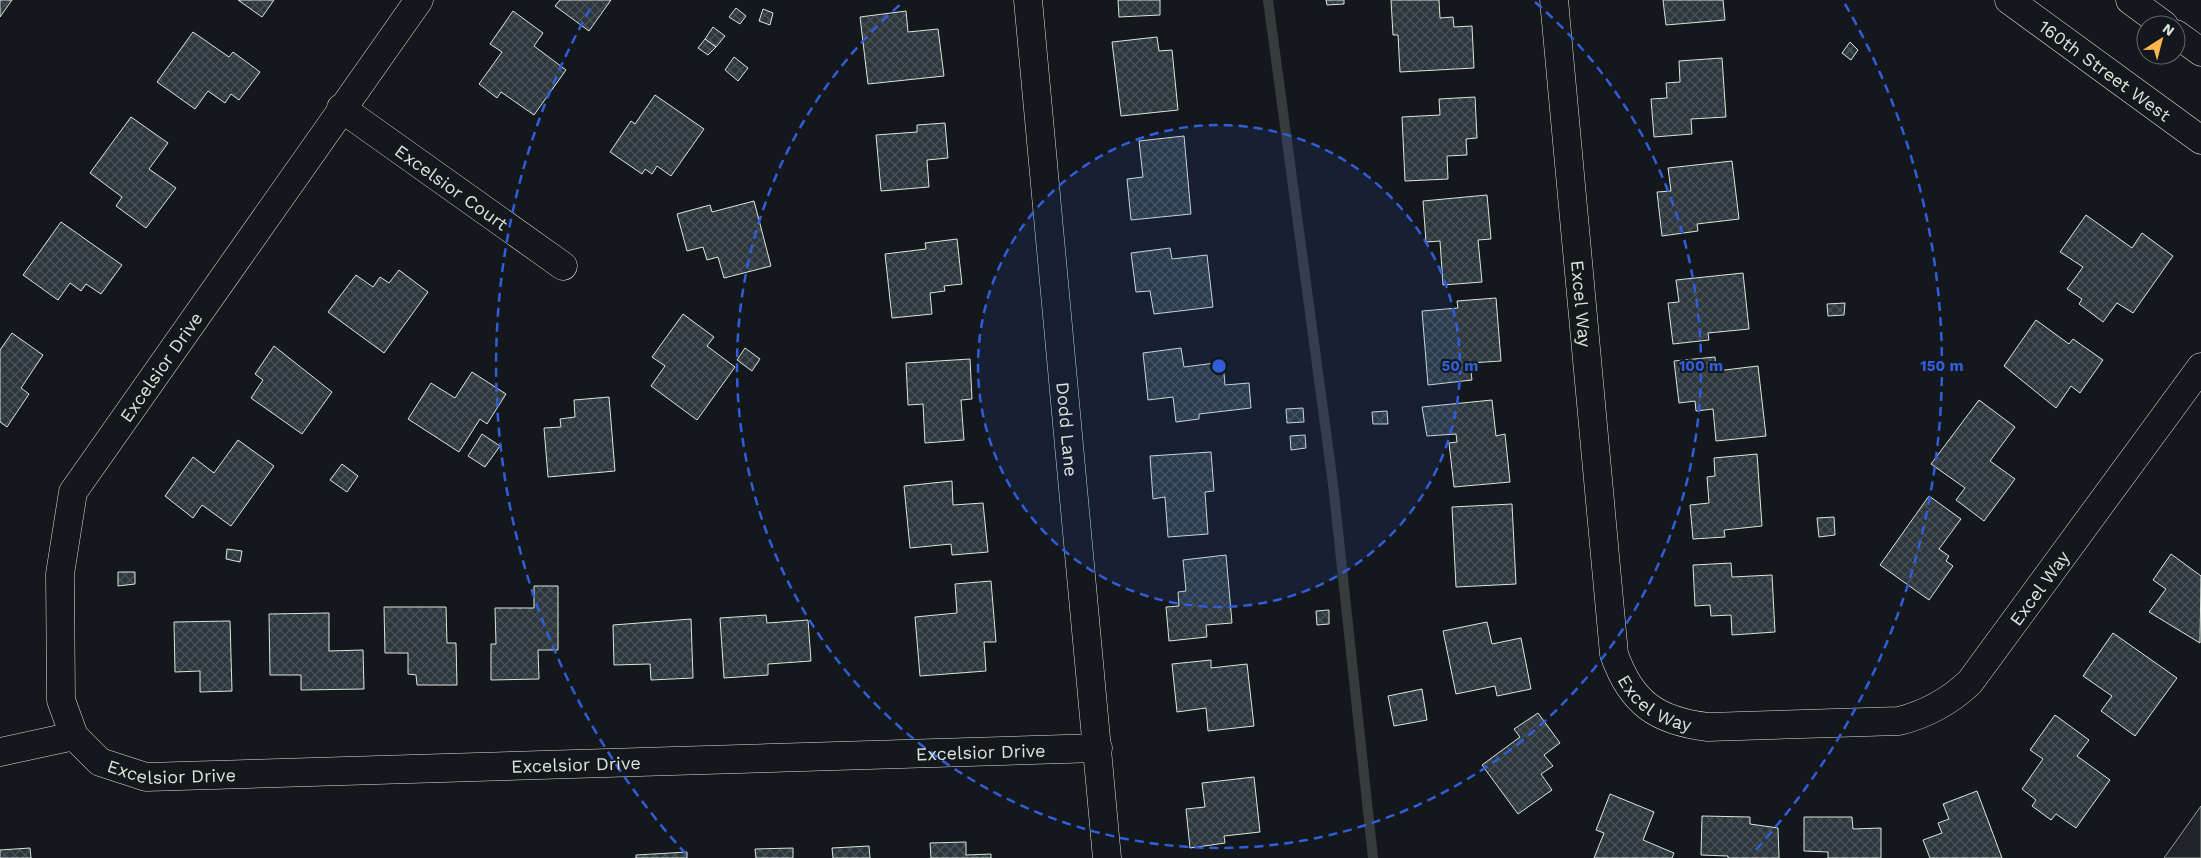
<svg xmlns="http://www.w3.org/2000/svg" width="2201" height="858" font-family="'Work Sans',sans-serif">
<defs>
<pattern id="building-cross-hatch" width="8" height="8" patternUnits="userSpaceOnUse" patternTransform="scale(1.25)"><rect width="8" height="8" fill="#2c363c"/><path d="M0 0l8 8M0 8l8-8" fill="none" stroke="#4a5358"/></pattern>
</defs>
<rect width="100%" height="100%" fill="#14181c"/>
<!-- green -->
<polygon fill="#202428" stroke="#939e99" points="2201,806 2201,858 2164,858"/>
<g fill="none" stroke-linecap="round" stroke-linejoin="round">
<!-- stream -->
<polyline stroke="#363b3e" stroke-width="10" points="1268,0 1333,484 1373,858"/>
</g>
<!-- building -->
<g fill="url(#building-cross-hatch)" stroke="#d8e6dc">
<polygon points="0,0 12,0 0,17"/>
<polygon points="238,0 274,0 262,17"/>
<polygon points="560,0 611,0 589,31 555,6"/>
<polygon points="1118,0 1160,0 1160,15 1119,17"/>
<polygon points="1326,0 1344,0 1344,4 1327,5"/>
<polygon points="1391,0 1439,0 1440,18 1453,17 1454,27 1472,26 1474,68 1400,72 1398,35 1393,35"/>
<polygon points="1663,0 1723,0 1725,20 1666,25"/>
<polygon points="736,8 746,16 740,24 729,17"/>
<polygon points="763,9 773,13 770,25 759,21"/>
<polygon points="513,11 543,33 534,46 566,70 534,115 501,92 497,98 479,84 502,52 490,44"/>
<polygon points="906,11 908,32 938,29 944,76 868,84 860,17"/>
<polygon points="713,27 725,36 716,47 705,39"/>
<polygon points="193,32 229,57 233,52 260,72 239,100 231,94 225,103 208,91 195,109 157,82"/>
<polygon points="1157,37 1159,51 1172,50 1178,110 1121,116 1112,42"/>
<polygon points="705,39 716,47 708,55 698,48"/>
<polygon points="1850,42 1858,50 1851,60 1842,53"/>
<polygon points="734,57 748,68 738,81 725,70"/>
<polygon points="1722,58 1726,117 1691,119 1692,134 1654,137 1651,99 1667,98 1666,83 1680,82 1679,61"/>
<polygon points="655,95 704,129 671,176 657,166 652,174 645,169 642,174 610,152 631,121 635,124"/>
<polygon points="1475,97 1477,138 1466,139 1467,155 1447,156 1448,179 1405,181 1402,117 1440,115 1439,99"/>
<polygon points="131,117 168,143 149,169 176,188 146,228 116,206 122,197 90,173"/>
<polygon points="945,123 948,158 927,160 929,187 881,191 876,135 917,132 917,125"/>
<polygon points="1184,136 1191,214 1131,220 1127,179 1143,177 1139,141"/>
<polygon points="1732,161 1739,219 1697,224 1698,231 1662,236 1657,192 1671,191 1668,168"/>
<polygon points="1487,195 1491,239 1478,240 1482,282 1443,285 1440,241 1426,242 1423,201"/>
<polygon points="754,201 771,266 724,278 718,257 707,260 703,247 687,251 677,214 710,205 712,212"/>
<polygon points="2086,215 2132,248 2142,233 2173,256 2133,313 2117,303 2103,322 2079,304 2082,299 2067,289 2083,267 2060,252"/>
<polygon points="61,222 122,265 101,294 86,284 81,291 70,283 58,300 23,275"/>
<polygon points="957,239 962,284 944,286 945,291 930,293 932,314 892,318 885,254 926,249 925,243"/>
<polygon points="1170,248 1172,259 1207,255 1213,307 1154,314 1150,291 1136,292 1131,253"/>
<polygon points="399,270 428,292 384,353 328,312 356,275 373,287 380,277 389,283"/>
<polygon points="1743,273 1749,329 1708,333 1709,340 1673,344 1668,303 1679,302 1676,280"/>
<polygon points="1496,298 1501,361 1470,363 1472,380 1428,385 1422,311 1458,308 1457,301"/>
<polygon points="1845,303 1844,315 1828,316 1827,304"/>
<polygon points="683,314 714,337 707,346 735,367 697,420 651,386 665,366 652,357"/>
<polygon points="2036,320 2069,344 2073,339 2103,360 2080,393 2071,386 2056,408 2004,366"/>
<polygon points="12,333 43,355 21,388 29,394 7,427 0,422 0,350"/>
<polygon points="274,346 332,392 302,434 251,398 263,380 255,374"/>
<polygon points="745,348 760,359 752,371 737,360"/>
<polygon points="1181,348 1184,367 1223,362 1225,385 1249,383 1251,408 1199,414 1199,419 1176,422 1173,397 1148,400 1143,353"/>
<polygon points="1715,357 1716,371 1758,366 1766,436 1716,441 1713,409 1696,411 1695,401 1679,403 1674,361"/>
<polygon points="970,359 972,399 961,400 964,440 925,443 923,404 908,405 906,363"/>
<polygon points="472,372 506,394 487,424 480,419 459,452 408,419 431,383 455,398"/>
<polygon points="609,397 615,471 548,477 544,428 561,427 560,419 575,417 574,400"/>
<polygon points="1492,400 1496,436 1505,434 1510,482 1454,487 1449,443 1457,442 1456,434 1427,436 1422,407"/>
<polygon points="1979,400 2015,427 1990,461 2015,479 1984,521 1956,500 1965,488 1931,464"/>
<polygon points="1303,408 1304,422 1287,423 1286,409"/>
<polygon points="1387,411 1388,424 1373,424 1372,412"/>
<polygon points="482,434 500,446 485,467 468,456"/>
<polygon points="1305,435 1306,448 1291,450 1290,436"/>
<polygon points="238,440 274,466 231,526 202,505 193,518 165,496 193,457 214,473"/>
<polygon points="1211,452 1214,491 1205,492 1208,534 1168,537 1165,497 1153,499 1150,456"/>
<polygon points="1757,454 1762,526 1724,530 1725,537 1693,539 1690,505 1709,503 1707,477 1715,476 1714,458"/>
<polygon points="342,464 358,476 347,492 330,480"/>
<polygon points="952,481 953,505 983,503 988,552 952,555 951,544 910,548 904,486"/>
<polygon points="1929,496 1961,519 1939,549 1949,556 1946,561 1953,566 1929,600 1880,565"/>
<polygon points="1512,504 1516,584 1456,587 1452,507"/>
<polygon points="1834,517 1835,535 1819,537 1817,518"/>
<polygon points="227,549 242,551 240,562 226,559"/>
<polygon points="2171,554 2201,576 2200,643 2149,612 2166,589 2153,580"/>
<polygon points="1226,555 1232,623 1206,625 1207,637 1169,641 1166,607 1179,606 1178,592 1186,591 1183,560"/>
<polygon points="1731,563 1732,577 1772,575 1775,632 1732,635 1731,615 1711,616 1710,605 1695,606 1693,565"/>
<polygon points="118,572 135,572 135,584 118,586"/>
<polygon points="991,581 996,642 984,642 986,671 920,676 915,617 957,613 955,584"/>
<polygon points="534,586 558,586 558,650 538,650 539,679 491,680 491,644 496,644 495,608 534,608"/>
<polygon points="384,607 446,607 447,643 456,643 457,685 417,685 416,675 408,674 408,653 385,653"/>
<polygon points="1329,610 1329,624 1317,625 1316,611"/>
<polygon points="329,613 329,651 363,650 364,689 301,690 301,675 270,675 269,614"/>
<polygon points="766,615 767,623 808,620 811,661 768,664 768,675 724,678 720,618"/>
<polygon points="691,619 693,678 651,680 650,664 614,665 613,625"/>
<polygon points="230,621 232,691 200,692 200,671 175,672 174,622"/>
<polygon points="1487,622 1492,644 1521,638 1531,689 1497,696 1495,686 1456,694 1443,631"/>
<polygon points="2113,633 2177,678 2135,736 2101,711 2112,696 2083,676"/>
<polygon points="1211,660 1211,668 1247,664 1254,726 1208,731 1206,708 1177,712 1172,664"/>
<polygon points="1422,689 1427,720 1394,726 1388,696"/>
<polygon points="1538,713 1560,743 1544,755 1553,766 1541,774 1552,790 1518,814 1482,765 1520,737 1514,729"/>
<polygon points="2055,715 2089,740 2077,756 2110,780 2076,828 2056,814 2051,820 2032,806 2036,800 2022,789 2043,759 2030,750"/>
<polygon points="1254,777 1260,832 1224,836 1225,843 1190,848 1186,809 1205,807 1202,783"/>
<polygon points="1977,791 2002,858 1930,858 1923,840 1942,833 1938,823 1949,819 1943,804"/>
<polygon points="1610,794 1654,812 1643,840 1674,853 1672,858 1594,858 1604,833 1596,830"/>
<polygon points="1702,816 1750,817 1750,824 1778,828 1779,858 1728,858 1728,856 1701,855"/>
<polygon points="1804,817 1852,817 1853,829 1881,828 1881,858 1828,858 1828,852 1804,851"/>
<polygon points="966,842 966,855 991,854 991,858 931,858 930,843"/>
<polygon points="869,846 870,858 833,858 832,848"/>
<polygon points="30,848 31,858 0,858 0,850"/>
<polygon points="793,848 793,858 756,858 755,849"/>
<polygon points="687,852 687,858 636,858 636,855"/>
</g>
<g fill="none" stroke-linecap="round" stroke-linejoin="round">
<defs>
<g id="minor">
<path id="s1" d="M 419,0 L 73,492 L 60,574 L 61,700 L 74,736 L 100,762 L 146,777 L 1098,748"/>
<path id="s2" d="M 1028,0 L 1107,858"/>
<path id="s3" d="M 1554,0 L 1614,654 C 1631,703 1657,721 1708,727 L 1899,721 C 1927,714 1949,702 1970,682 L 2201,367"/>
<path id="s4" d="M 341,108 L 563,266"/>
<polyline points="0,752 74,736"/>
</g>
<g id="major">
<path id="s5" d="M 2009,0 L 2201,140"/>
<polyline points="2130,0 2164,25"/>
<polyline points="2176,34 2201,52"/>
</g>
</defs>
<!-- minor casing -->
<use href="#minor" stroke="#d8e6dc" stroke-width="29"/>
<!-- major casing -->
<use href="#major" stroke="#d8e6dc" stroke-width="29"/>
<!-- minor -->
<use href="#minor" stroke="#14181c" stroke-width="28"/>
<!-- major -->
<use href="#major" stroke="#14181c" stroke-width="28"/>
</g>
<!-- distance rings -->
<circle cx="1219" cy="366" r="241" fill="#305dd8" fill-opacity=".12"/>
<g fill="none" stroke="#305dd8" stroke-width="2.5" stroke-dasharray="9 6">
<circle cx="1219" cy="366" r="241"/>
<path d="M1535 2A482 482 0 1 1 903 2"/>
<path d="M686 854A723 723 0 0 1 593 4M1845 4A723 723 0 0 1 1752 854"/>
</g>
<g text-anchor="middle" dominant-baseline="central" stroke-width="4" stroke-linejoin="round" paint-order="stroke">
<!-- street labels -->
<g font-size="18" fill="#d8e6dc" stroke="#14181c">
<text stroke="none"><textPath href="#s5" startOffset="119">160th Street West</textPath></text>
<text stroke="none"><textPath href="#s4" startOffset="136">Excelsior Court</textPath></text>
<text stroke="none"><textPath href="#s3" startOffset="305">Excel Way</textPath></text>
<text transform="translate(161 367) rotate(-55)">Excelsior Drive</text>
<text stroke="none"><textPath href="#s2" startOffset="431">Dodd Lane</textPath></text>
<text stroke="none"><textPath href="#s3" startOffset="1174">Excel Way</textPath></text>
<text stroke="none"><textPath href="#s3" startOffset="724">Excel Way</textPath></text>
<text stroke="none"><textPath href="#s1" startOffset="1769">Excelsior Drive</textPath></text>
<text stroke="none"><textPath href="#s1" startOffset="1364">Excelsior Drive</textPath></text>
<text stroke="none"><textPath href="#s1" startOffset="959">Excelsior Drive</textPath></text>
</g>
</g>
<circle cx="1219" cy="366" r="8" fill="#305dd8" stroke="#14181c" stroke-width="2.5"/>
<g font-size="15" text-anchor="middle" font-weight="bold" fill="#305dd8" stroke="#14181c" stroke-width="4" stroke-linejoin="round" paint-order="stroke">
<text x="1460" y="371">50 m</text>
<text x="1701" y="371">100 m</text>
<text x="1942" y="371">150 m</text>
</g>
<!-- north arrow -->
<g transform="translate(2161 40) rotate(36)"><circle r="24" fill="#14181c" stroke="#626a69"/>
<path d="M0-4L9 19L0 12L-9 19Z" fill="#ffb74d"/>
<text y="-8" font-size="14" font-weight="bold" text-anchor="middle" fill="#d8e6dc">N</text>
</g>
</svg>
